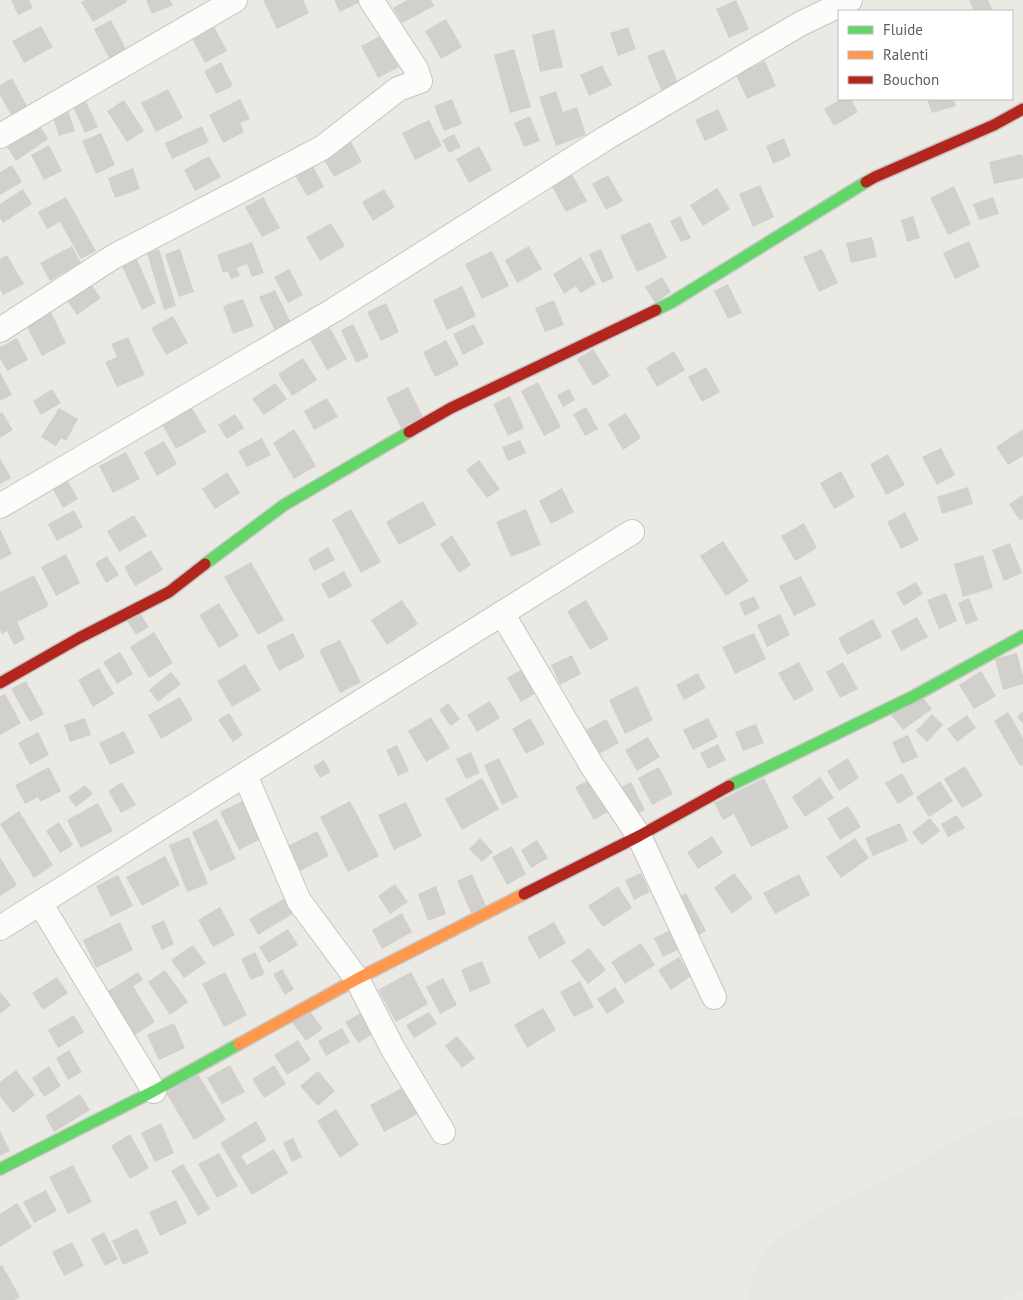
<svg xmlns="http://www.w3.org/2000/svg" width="1023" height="1300" font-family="'PT Sans',sans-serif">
<rect width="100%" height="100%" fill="#eae9e4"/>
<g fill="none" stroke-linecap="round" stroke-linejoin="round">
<!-- runway -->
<polyline stroke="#e6e6e2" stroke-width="161" points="830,1300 1023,1197"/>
</g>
<!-- building -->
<g fill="#d1d0cd">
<polygon points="11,0 29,0 33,8 18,15"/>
<polygon points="85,0 126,0 127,2 93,22 81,2"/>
<polygon points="146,0 170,0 173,5 152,14"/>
<polygon points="263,0 303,0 309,13 277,29"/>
<polygon points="334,0 364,0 340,12"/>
<polygon points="407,0 431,0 434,6 402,23 393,8"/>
<polygon points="736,0 749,29 729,38 716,9"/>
<polygon points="969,0 988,0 993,11 974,11"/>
<polygon points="209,17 227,51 205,63 187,29"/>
<polygon points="446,19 462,47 441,59 425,31"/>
<polygon points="111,20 127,51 110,60 94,29"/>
<polygon points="41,26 53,47 24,63 12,41"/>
<polygon points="628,27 636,49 618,56 610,33"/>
<polygon points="554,29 563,67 540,72 532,35"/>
<polygon points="382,35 399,67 378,78 361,46"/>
<polygon points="514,49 531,107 510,113 494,55"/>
<polygon points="664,49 679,85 662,92 647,56"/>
<polygon points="765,61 776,86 747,99 736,75"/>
<polygon points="221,62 233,86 216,94 204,71"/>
<polygon points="602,65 612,85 589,96 580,75"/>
<polygon points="12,78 27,106 11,115 0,95 0,85"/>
<polygon points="168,89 183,118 156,132 141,103"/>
<polygon points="556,91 563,112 577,107 586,135 556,146 539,97"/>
<polygon points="240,99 250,119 240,123 244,132 223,143 209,115"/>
<polygon points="452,99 462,124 444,131 434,106"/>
<polygon points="841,99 851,99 858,112 834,126 824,109"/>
<polygon points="927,99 954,99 956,106 932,113"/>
<polygon points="124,100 144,131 127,142 107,111"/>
<polygon points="86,101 98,127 85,133 73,107"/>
<polygon points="718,109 728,130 705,141 695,120"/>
<polygon points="68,110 75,131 59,136 52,115"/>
<polygon points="530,116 540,141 524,147 514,123"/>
<polygon points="36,119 48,139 16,161 3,141"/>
<polygon points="429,120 442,146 415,160 402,133"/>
<polygon points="202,126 209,142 172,159 165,143"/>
<polygon points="101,133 115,165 96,174 82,141"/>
<polygon points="454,134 461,147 449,153 442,140"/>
<polygon points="784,138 791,156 773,164 766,146"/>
<polygon points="351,142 362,162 334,177 323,158"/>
<polygon points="49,145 62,171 44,180 31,155"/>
<polygon points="479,146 492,170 469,183 456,159"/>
<polygon points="1022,154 1023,159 1023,178 994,184 989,162"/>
<polygon points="209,156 221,177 195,191 184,170"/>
<polygon points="311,162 324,187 307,196 293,172"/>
<polygon points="12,165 22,182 0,195 0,172"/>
<polygon points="133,168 140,189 115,198 108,178"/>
<polygon points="570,171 587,201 566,212 550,183"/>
<polygon points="608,175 623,201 606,210 592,184"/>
<polygon points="760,185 774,217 753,227 739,194"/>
<polygon points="954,186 971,224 948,235 930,198"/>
<polygon points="717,188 730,209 703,226 690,205"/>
<polygon points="23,189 32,204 3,223 0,218 0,204"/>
<polygon points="384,189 395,207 373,221 362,202"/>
<polygon points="66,197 96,251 81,259 60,222 47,229 38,212"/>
<polygon points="263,197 280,228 262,237 245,207"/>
<polygon points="993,197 999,214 979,220 973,204"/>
<polygon points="680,216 691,238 681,242 670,221"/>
<polygon points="913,216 920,238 907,242 901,220"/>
<polygon points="650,222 667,258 637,272 620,236"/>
<polygon points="331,223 345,246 320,261 306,237"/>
<polygon points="872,237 877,257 851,263 846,243"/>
<polygon points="969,241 980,267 955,279 943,253"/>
<polygon points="252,242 264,273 252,277 247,264 237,268 240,276 231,279 228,271 223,273 217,255"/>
<polygon points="72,246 81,263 50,281 40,263"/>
<polygon points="529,246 542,269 517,283 505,260"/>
<polygon points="159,249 176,306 164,310 147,253"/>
<polygon points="180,249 194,292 179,297 165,254"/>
<polygon points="601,249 614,278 602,283 589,254"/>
<polygon points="822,249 838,283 819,292 803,257"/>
<polygon points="492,251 509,286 482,299 465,264"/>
<polygon points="7,255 24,284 3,295 0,289 0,259"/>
<polygon points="135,255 156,303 142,310 120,262"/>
<polygon points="581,257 596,284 581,293 576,286 564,294 553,274"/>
<polygon points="289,269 303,295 288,303 274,277"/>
<polygon points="662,277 671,292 655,303 645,287"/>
<polygon points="90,283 101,298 77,315 66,299"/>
<polygon points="728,284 742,313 728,319 714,291"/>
<polygon points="462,286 476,316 447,330 433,300"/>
<polygon points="275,290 293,327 277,335 259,297"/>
<polygon points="243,299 254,326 233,334 223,306"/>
<polygon points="554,300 564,325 545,332 535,308"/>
<polygon points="386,303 399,332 381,341 367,312"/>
<polygon points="48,306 66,343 42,356 23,319"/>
<polygon points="173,316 188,343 166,355 151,328"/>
<polygon points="353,324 369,357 356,363 341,330"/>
<polygon points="474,324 484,344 463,355 453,334"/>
<polygon points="330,328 347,359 327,370 310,339"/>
<polygon points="128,337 145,375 117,387 105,362 117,357 111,344"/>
<polygon points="17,338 28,360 7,371 0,358 0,347"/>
<polygon points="446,340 459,365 435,377 423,352"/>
<polygon points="593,349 610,376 593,386 577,359"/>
<polygon points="674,351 685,370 657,387 646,368"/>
<polygon points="303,358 317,380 292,396 278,374"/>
<polygon points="706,367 720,392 702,402 688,377"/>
<polygon points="0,372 12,395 0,401"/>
<polygon points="538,382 561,427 544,436 521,391"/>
<polygon points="275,383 287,399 264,415 252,399"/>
<polygon points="408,387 423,417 401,428 386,398"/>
<polygon points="52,389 61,403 41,415 33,401"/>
<polygon points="569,389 575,400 563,407 557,395"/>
<polygon points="510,396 524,428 508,436 493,404"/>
<polygon points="327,398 338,417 314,430 304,411"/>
<polygon points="187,399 206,432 176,449 157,416"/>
<polygon points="586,407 598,429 585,436 573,414"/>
<polygon points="59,408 78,419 66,441 61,438 56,446 41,437"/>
<polygon points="2,412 13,430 0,438 0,413"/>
<polygon points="626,413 641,438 623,450 608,424"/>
<polygon points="235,414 244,428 227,439 218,425"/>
<polygon points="294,429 316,466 294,479 273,443"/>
<polygon points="1023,429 1023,456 1008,465 996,447"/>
<polygon points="262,438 271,455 247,467 238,451"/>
<polygon points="520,440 526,453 508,461 502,447"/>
<polygon points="164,441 177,464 157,476 144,452"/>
<polygon points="941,448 955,475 937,485 922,457"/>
<polygon points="126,452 140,479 113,493 99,466"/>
<polygon points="888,454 905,485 886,495 870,464"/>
<polygon points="0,458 11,478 0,484"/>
<polygon points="479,460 500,489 487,498 466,470"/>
<polygon points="841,471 855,497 834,509 820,483"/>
<polygon points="227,472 240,493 215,509 202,489"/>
<polygon points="65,476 78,499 63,508 50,484"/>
<polygon points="968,487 973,504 942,514 937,497"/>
<polygon points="562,488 574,512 551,524 539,501"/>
<polygon points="1023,495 1023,519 1020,521 1009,504"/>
<polygon points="423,501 436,525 399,545 386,522"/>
<polygon points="351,509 381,562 361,573 332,520"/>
<polygon points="526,509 541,545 511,557 496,522"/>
<polygon points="74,510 83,527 57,541 48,524"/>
<polygon points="905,512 919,540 901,549 887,522"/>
<polygon points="134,515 147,536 119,552 107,531"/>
<polygon points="804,523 817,548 795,561 781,536"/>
<polygon points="0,529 12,554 0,560"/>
<polygon points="452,535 471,565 459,573 440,544"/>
<polygon points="723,541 749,581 726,596 700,556"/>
<polygon points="1010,543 1022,573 1004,581 992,550"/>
<polygon points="328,547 335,560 314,571 308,559"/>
<polygon points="151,550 163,570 135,586 124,567"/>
<polygon points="66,554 80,583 56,596 41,567"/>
<polygon points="983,555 993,588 963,597 954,564"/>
<polygon points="107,556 119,575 106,583 95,563"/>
<polygon points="251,562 284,620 258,635 224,577"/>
<polygon points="344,571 352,586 329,599 321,584"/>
<polygon points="34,575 49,606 17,622 25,639 14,645 7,631 2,634 0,630 0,592"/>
<polygon points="801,576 816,605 794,616 779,586"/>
<polygon points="916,582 923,594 904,606 896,593"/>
<polygon points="946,593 957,621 939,629 927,600"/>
<polygon points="754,596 760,608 745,616 739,603"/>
<polygon points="969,598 978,620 966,625 958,603"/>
<polygon points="402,600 418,624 387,645 371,620"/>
<polygon points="586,600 609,639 590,650 567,611"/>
<polygon points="219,603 239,636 219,648 199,615"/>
<polygon points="138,610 149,627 136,635 125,618"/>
<polygon points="780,614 790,635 767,647 757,625"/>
<polygon points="917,617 928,637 901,651 891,631"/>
<polygon points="873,619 882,637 847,655 838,638"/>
<polygon points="154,632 173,663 149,678 130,647"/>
<polygon points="293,633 305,657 279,671 266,646"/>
<polygon points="754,633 766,659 735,674 722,647"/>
<polygon points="340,640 361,682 340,693 319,650"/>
<polygon points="120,652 133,674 117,684 103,662"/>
<polygon points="1017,653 1023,676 1023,684 1003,690 995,659"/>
<polygon points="572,655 581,674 560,685 551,665"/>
<polygon points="799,662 814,690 794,701 778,673"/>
<polygon points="843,662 858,689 840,698 826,672"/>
<polygon points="245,664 261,690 232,707 217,681"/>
<polygon points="99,668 114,694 93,707 78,680"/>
<polygon points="524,668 538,692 521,702 507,678"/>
<polygon points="981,671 996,696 974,709 959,685"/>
<polygon points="171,672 181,684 158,702 149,690"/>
<polygon points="698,673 706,688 684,700 676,685"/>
<polygon points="26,681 44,714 30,722 11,689"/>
<polygon points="637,686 653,720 625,734 609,700"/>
<polygon points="5,694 21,723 0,735 0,696"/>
<polygon points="920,694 932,709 903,730 891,715"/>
<polygon points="180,697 193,720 161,739 148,715"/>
<polygon points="490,701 500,718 477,732 467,715"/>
<polygon points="448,703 460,719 451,726 439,710"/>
<polygon points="1023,711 1023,724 1017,717"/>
<polygon points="1008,712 1023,738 1023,765 1020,766 994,721"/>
<polygon points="229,713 243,735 233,742 218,720"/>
<polygon points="932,714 943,725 927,742 916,731"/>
<polygon points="967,715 976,728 957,742 947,729"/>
<polygon points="431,717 450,748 426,762 408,731"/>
<polygon points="85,718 91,735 70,742 64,725"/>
<polygon points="530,718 545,744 526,754 512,729"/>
<polygon points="708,718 718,737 693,750 683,730"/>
<polygon points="606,719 619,743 597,755 584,731"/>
<polygon points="756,724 764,743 743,751 735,732"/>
<polygon points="124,731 135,753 110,765 99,743"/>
<polygon points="38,732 49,755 30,765 18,743"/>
<polygon points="908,735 918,757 902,764 892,742"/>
<polygon points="648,737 660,757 637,771 625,750"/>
<polygon points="718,744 726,760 708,769 700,753"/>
<polygon points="397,745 409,771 398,776 386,750"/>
<polygon points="471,752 480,773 466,779 456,759"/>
<polygon points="499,758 518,797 502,805 484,765"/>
<polygon points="848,758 859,778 839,791 827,771"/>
<polygon points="324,760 331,772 320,778 313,766"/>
<polygon points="965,766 983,796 962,808 944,779"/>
<polygon points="49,767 61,791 40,802 38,797 25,804 15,785"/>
<polygon points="659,767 673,794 652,805 638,778"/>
<polygon points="902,773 914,794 898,804 885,783"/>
<polygon points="820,777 834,798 805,817 792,797"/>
<polygon points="482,778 499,809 462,830 445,799"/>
<polygon points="764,778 789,828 751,847 734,814 723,820 714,803"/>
<polygon points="591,779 609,811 594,820 575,787"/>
<polygon points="940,781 953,801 929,817 916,797"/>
<polygon points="122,782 136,805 121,813 108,791"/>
<polygon points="631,782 645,810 630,817 617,789"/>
<polygon points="85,785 93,794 76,807 68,797"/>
<polygon points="244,800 263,838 239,850 220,812"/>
<polygon points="350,801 379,856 348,872 320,817"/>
<polygon points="406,802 422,836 394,850 378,815"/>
<polygon points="98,803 113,831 81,848 67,820"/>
<polygon points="848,806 861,827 840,840 827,818"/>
<polygon points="19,811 53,865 34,878 0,824"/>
<polygon points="957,815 965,828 948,837 941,824"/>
<polygon points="930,818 940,831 922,845 912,832"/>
<polygon points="217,819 236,859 210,871 192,832"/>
<polygon points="59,822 73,845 60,853 46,831"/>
<polygon points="900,823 908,841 873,856 865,838"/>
<polygon points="317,831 329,856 300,871 288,846"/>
<polygon points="712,836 723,853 698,869 687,852"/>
<polygon points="189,837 208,884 187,892 169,845"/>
<polygon points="480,838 493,852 482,862 469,849"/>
<polygon points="855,838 869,858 841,878 826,857"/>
<polygon points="537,840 548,858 531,868 521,850"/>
<polygon points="512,846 526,874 507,885 492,857"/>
<polygon points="165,856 180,885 142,906 126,877"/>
<polygon points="0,857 17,885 0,896"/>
<polygon points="641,873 650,892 634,900 625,880"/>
<polygon points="734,873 753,898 732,914 714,888"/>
<polygon points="472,874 486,906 471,913 457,881"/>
<polygon points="799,874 810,895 775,914 763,893"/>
<polygon points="118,875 133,906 111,917 96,886"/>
<polygon points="395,884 408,902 390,914 378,896"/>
<polygon points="436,886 446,914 428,921 418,894"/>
<polygon points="618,886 632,908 603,927 588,906"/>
<polygon points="686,893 706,931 693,938 672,901"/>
<polygon points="285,898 294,913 258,935 249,919"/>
<polygon points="220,907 235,935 213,947 198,920"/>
<polygon points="402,913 412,932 382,949 372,930"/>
<polygon points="164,920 174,944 162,950 151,926"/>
<polygon points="120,922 133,950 96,968 83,940"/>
<polygon points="554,922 566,943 539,959 527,937"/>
<polygon points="288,929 298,945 269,963 259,947"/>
<polygon points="671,930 680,949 663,957 654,938"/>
<polygon points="641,943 655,965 625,984 611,962"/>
<polygon points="193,945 206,963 184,978 171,960"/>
<polygon points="589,948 606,970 588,984 571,961"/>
<polygon points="255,952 265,974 251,980 241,959"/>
<polygon points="679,957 691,976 671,990 658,970"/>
<polygon points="482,961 491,983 470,992 461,970"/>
<polygon points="282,969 294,989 285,995 273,974"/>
<polygon points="165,970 188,1002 170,1015 148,982"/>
<polygon points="138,972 143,980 133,986 155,1022 132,1037 105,993"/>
<polygon points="225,972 247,1015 224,1027 202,984"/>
<polygon points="411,972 428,1004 396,1022 378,990"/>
<polygon points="57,977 68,993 43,1010 32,993"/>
<polygon points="443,978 457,1005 440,1014 426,987"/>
<polygon points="580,981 594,1007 574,1017 560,992"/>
<polygon points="615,987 625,1002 607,1014 597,999"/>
<polygon points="0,992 11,1005 0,1014"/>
<polygon points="543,1008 556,1030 527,1048 514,1025"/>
<polygon points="309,1010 323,1029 306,1041 292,1022"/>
<polygon points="366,1010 379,1030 358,1043 345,1022"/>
<polygon points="429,1012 437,1024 414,1038 406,1025"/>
<polygon points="74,1015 84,1032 58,1048 48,1030"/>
<polygon points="174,1023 185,1048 159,1060 147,1035"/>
<polygon points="342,1028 350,1042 326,1056 318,1041"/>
<polygon points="457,1036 475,1058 462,1068 445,1046"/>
<polygon points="298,1040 311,1060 287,1075 274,1055"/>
<polygon points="69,1050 82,1072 68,1080 56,1058"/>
<polygon points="230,1065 245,1092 222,1104 207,1078"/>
<polygon points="274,1065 286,1084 264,1098 252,1079"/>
<polygon points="49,1066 61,1086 44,1097 32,1078"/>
<polygon points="16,1070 35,1095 13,1113 0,1096 0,1082"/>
<polygon points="318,1071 335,1091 318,1106 300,1086"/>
<polygon points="198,1074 226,1120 194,1140 166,1093"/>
<polygon points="411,1083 425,1110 384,1132 370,1105"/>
<polygon points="80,1094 90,1110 54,1132 45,1116"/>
<polygon points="336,1109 359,1145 340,1158 317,1121"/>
<polygon points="256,1121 267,1140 241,1156 247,1165 274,1149 288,1173 252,1195 220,1143"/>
<polygon points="161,1123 174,1153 155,1162 141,1133"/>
<polygon points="0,1131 10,1151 0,1156"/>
<polygon points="130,1134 149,1168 130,1179 111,1146"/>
<polygon points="293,1138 302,1157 292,1162 283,1143"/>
<polygon points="219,1153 238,1186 217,1198 198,1164"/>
<polygon points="183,1164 210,1209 198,1216 171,1171"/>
<polygon points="73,1165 92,1202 68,1214 49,1177"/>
<polygon points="46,1190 57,1211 34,1223 23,1202"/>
<polygon points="176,1200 187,1223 160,1236 149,1212"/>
<polygon points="17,1203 32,1227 0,1247 0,1214"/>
<polygon points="137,1228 149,1253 123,1265 112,1241"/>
<polygon points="104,1232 118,1259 105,1266 91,1239"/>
<polygon points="72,1242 84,1266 64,1276 52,1252"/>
<polygon points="2,1265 20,1297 15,1300 0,1300 0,1266"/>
</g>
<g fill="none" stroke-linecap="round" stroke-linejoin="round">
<defs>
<g id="street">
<polyline points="0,136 235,0"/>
<polyline points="0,330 113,257 322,148 398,89 420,81 416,69 371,0"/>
<polyline points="0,506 334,310 606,138 800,24 850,0"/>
<polyline points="502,613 591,764 639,836 714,997"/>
<polyline points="245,775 299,901 357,979 393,1049 443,1132"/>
<polyline points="40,903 154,1091"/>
<path d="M 0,928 C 211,796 421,663 632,532"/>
</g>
<g id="fast">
<polyline points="656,310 672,302 866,182"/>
<polyline points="205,564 284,505 409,432"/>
<polyline points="729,786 914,696 1023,636"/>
<polyline points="0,1169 154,1091 239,1044"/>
</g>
<polyline id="slow" points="239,1044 357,979 524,894"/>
<g id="jam">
<polyline points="866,182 875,177 994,125 1023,109"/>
<polyline points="409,432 451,408 656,310"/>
<polyline points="0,683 79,638 169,592 205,564"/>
<polyline points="524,894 639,836 729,786"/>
</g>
</defs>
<!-- street casing -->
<use href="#street" stroke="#c5c5c5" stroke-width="26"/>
<!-- fast casing -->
<use href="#fast" stroke="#c6c7c6" stroke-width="14"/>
<!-- slow casing -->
<use href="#slow" stroke="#c6c7c6" stroke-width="14"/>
<!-- jam casing -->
<use href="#jam" stroke="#c6c7c6" stroke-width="14"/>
<!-- street -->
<use href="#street" stroke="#fcfcfb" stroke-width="24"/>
<!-- fast -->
<use href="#fast" stroke="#63d668" stroke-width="11"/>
<!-- slow -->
<use href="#slow" stroke="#ff974d" stroke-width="11"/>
<!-- jam -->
<use href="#jam" stroke="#b3261e" stroke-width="11"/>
</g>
<!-- legend -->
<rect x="838" y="10" width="175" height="90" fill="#ffffff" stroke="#bdbec0"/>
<rect x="848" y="26" width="25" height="8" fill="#63d668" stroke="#bdbec0"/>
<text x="883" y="35" font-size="15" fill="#5a5d62">Fluide</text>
<rect x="848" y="51" width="25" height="8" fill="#ff974d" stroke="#bdbec0"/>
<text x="883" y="60" font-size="15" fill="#5a5d62">Ralenti</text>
<rect x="848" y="76" width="25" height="8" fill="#b3261e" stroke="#bdbec0"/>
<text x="883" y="85" font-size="15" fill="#5a5d62">Bouchon</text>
</svg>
